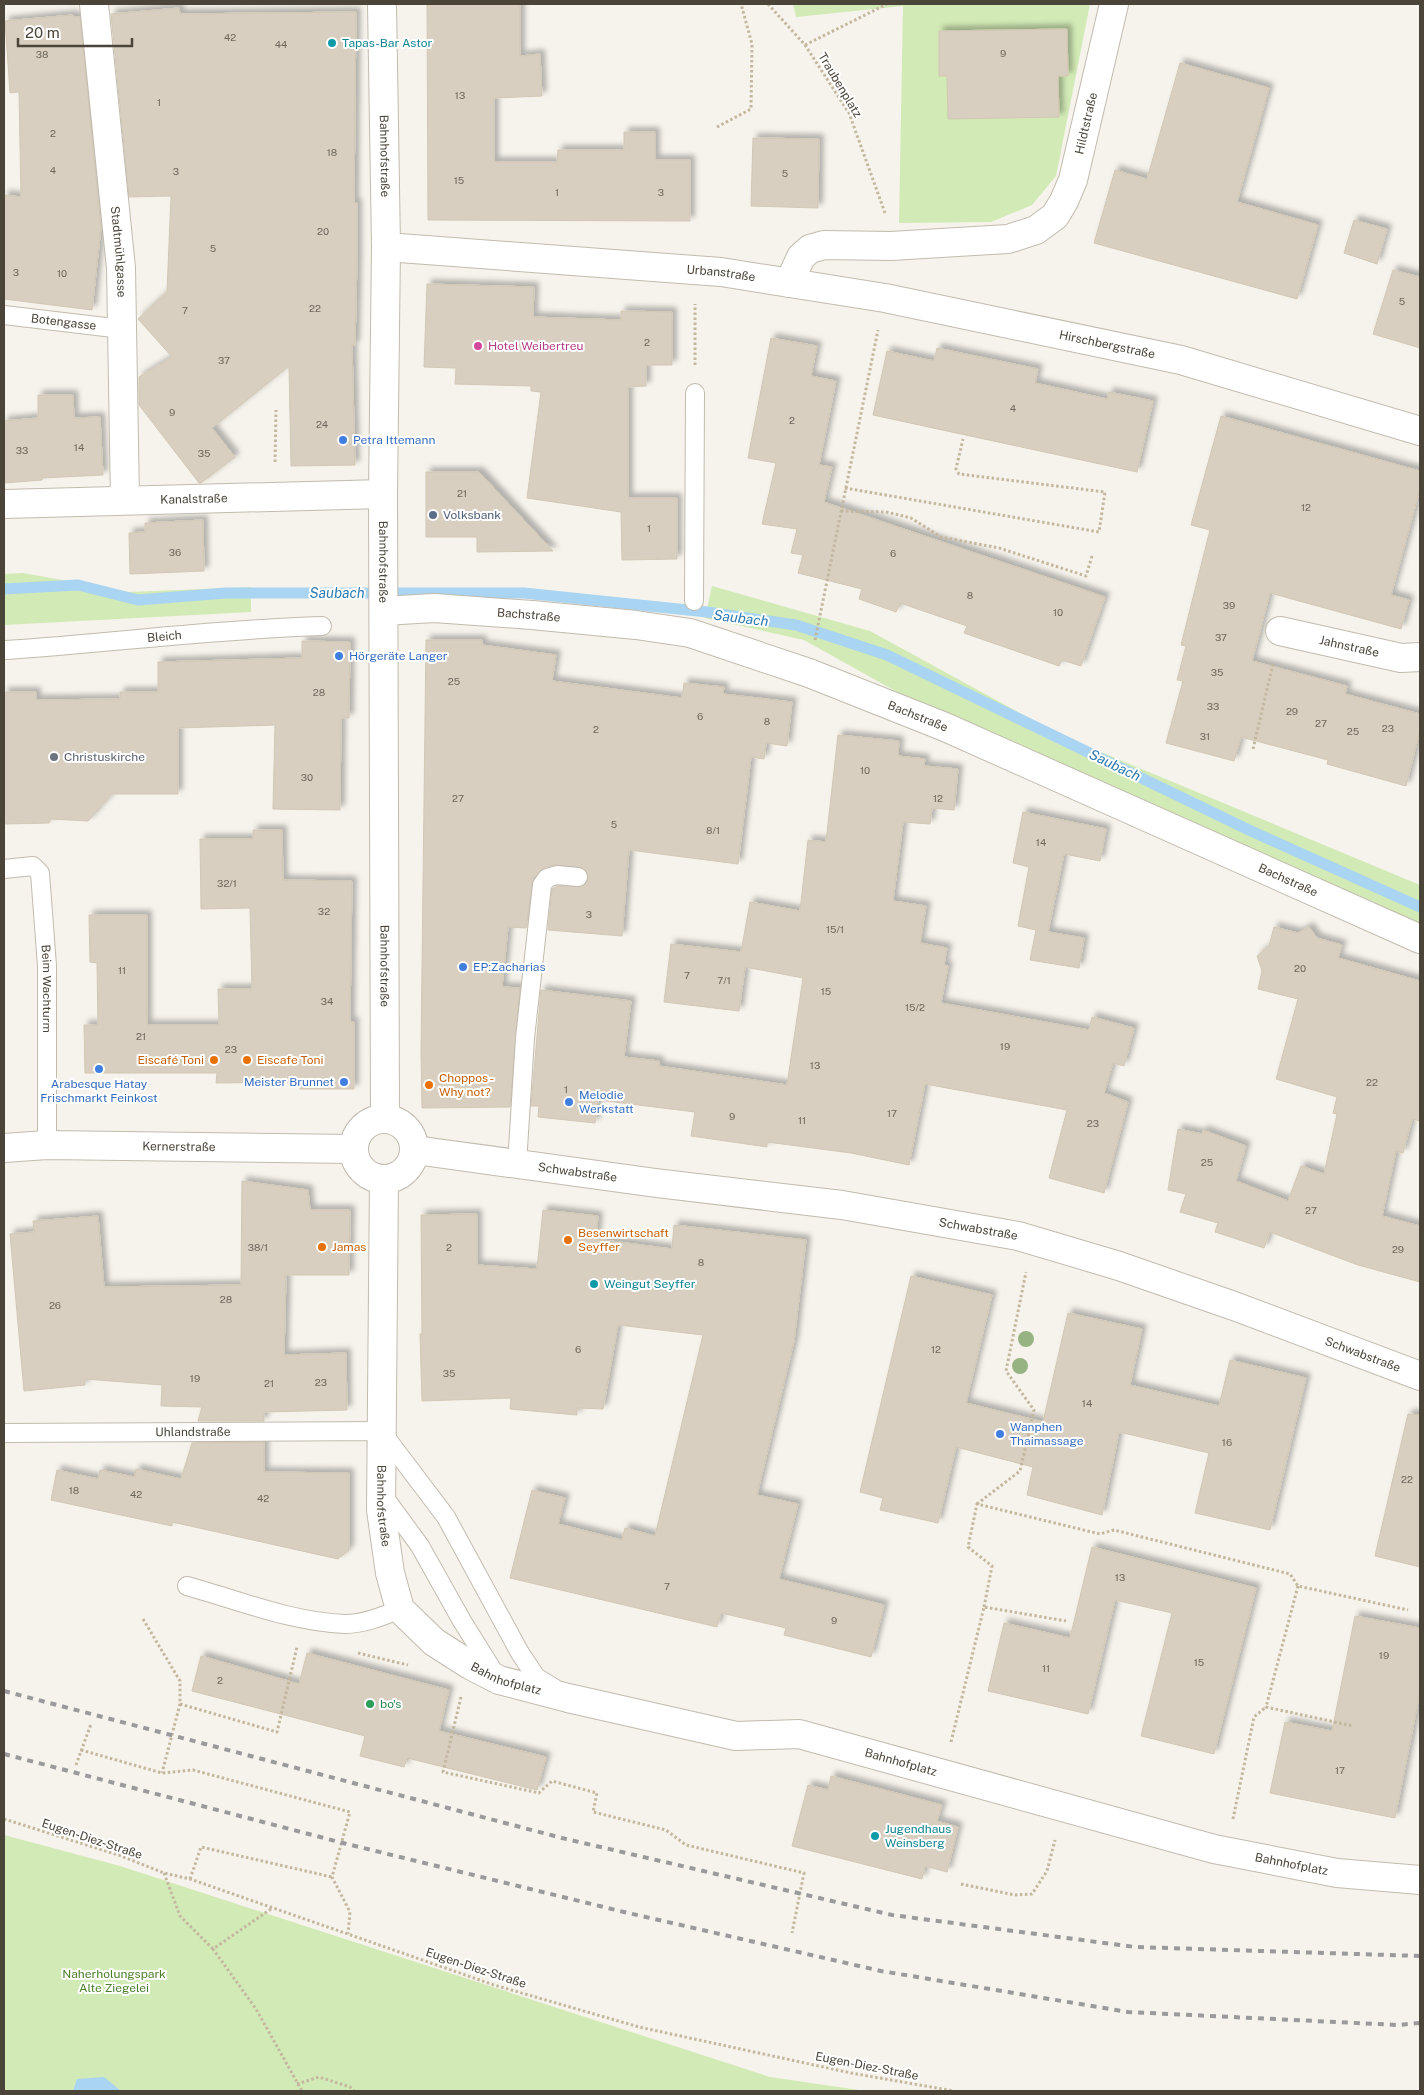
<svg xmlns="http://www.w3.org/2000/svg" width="1424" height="2095" font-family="'Public Sans',sans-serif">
<defs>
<filter id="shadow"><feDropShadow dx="4.5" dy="-4.5" stdDeviation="2.5" flood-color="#0004"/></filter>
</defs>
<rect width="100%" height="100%" fill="#f6f3ec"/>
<!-- green -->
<g fill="#d2eab5">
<polygon points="793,4 1090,4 1056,176 1032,205 991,222 899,223 903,6 796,17"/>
<polygon points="23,573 129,592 251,587 251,612 4,625 4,574"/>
<polygon points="712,586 870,631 1060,735 1420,885 1420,924 897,692 804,640 705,618"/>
<polygon points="4,1835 120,1866 770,2077 866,2091 4,2091"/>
</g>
<!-- water -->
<polygon fill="#a9d4f2" points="104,2077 121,2091 73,2091 77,2079"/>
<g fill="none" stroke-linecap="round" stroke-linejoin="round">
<!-- stream -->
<polyline stroke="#a9d4f2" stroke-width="11" points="4,589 78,585 138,600 226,593 524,593 707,612 796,625 887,655 1251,831 1420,907"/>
</g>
<!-- building -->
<g fill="#d8cfc1" stroke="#d3c7b4" filter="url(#shadow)">
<polygon points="427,4 520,4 520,56 540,54 542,96 494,98 494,162 557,162 558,150 624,150 624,132 655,132 655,160 690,160 690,221 428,220"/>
<polygon points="179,8 180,14 356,12 354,203 357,203 357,260 355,345 352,345 355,465 291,466 289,366 212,428 235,457 201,483 199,483 139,405 139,377 172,357 138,319 167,292 171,196 129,197 111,14"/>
<polygon points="73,15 74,17 80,17 101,227 92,310 4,299 4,195 21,197 19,92 10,93 5,21"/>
<polygon points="1067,29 1068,76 1058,76 1059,117 948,119 947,76 939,76 939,31"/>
<polygon points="1180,63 1269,88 1237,202 1318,225 1297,299 1094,243 1115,170 1147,179"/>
<polygon points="753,138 819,139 818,208 751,206"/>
<polygon points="1354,220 1387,229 1377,264 1344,253"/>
<polygon points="1393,270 1420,277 1420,348 1373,334"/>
<polygon points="427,284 534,287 533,317 621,320 621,311 672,312 672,365 646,365 646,386 628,387 628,498 677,498 677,559 622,560 621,512 527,498 541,392 531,391 531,386 455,384 456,368 424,367"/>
<polygon points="771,338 817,346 811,376 836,381 819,465 832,467 824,502 1105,597 1081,666 1062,660 1059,666 964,633 967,626 900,603 896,612 859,599 862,589 798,573 803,555 791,553 797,529 762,524 776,463 748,458"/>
<polygon points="937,348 1038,369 1035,383 1107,399 1109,392 1153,401 1137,472 873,415 887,351 934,361"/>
<polygon points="38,395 73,395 74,418 100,417 103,475 42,478 42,480 4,483 4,421 38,418"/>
<polygon points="1221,416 1420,471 1420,489 1391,595 1409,600 1401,629 1270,593 1252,661 1347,686 1345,694 1420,714 1420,730 1406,786 1327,764 1328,760 1241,737 1234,761 1166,743 1183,681 1177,680 1186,646 1181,645 1210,530 1191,525"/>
<polygon points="426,472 479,472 553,551 477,552 477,537 426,537"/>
<polygon points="203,520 204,571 130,574 129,533 145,532 145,523"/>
<polygon points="426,640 482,640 482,645 556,655 552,681 682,698 684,683 724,687 723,694 792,702 787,746 766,743 764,759 751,757 738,864 629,850 622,936 548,930 552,889 558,886 583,886 589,878 584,868 554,865 543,868 533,879 526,928 508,927 502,987 520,988 510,1107 422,1108 421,1052"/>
<polygon points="302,641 350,642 349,718 341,718 340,810 273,809 275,725 178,728 178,794 112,794 88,821 51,819 49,823 4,824 4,692 36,692 36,700 120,699 120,692 158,692 158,662 302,658"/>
<polygon points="838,735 899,741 898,756 925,759 924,766 958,769 954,810 932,808 930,824 903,822 893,901 926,906 920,943 947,948 944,965 948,966 941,1003 1089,1030 1092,1017 1134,1028 1124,1066 1113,1063 1104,1093 1128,1102 1104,1193 1049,1178 1067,1110 925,1084 909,1165 851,1153 767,1142 767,1147 691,1136 695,1112 598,1100 595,1123 538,1117 539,1106 531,1106 541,990 631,1001 624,1057 659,1061 659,1066 787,1085 803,978 745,967 739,1011 664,1002 671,944 741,952 750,902 800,911 808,840 826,842"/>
<polygon points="1023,812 1106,829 1100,861 1064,854 1048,932 1084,938 1079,968 1030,960 1036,930 1018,926 1029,867 1013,863"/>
<polygon points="253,830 282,830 283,880 352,881 350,1022 354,1022 354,1089 300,1089 300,1082 216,1083 217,1073 85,1073 84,1025 98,1025 97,963 90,962 89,915 147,915 147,1025 219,1025 218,989 252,989 250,908 201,909 200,839 253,839"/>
<polygon points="1274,927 1298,933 1309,927 1317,938 1342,945 1338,958 1420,981 1420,1121 1412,1119 1403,1153 1396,1151 1382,1216 1420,1226 1420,1282 1358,1265 1270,1232 1264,1248 1215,1232 1218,1223 1180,1212 1186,1194 1168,1190 1178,1129 1202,1134 1203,1130 1246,1146 1236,1181 1288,1201 1301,1166 1324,1174 1337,1114 1333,1113 1337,1097 1276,1079 1298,999 1258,989 1262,971 1257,956 1269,946"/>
<polygon points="242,1181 308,1190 310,1210 350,1210 349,1275 286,1275 284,1355 346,1353 347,1410 264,1412 264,1421 198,1421 202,1407 161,1406 162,1385 85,1379 85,1385 24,1391 10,1234 34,1232 33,1221 98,1216 104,1287 241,1285"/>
<polygon points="543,1210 598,1216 596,1239 672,1249 674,1225 806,1240 794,1341 757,1495 798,1504 779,1579 884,1605 871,1657 784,1635 786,1628 721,1613 717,1627 510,1578 532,1490 565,1498 558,1524 622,1540 625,1528 655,1536 703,1335 618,1325 603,1409 577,1408 577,1415 510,1409 511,1398 422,1401 420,1334 422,1334 421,1215 477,1214 477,1265 537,1269"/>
<polygon points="911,1276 992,1295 966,1403 1043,1422 1068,1313 1142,1329 1130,1385 1219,1406 1230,1360 1306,1378 1270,1530 1195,1513 1209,1453 1119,1432 1102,1515 1027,1495 1033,1467 956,1447 938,1523 880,1510 883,1498 860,1492"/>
<polygon points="1408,1414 1420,1415 1420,1567 1375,1556"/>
<polygon points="264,1442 264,1472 349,1473 349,1550 338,1559 172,1522 172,1526 51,1500 57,1470 98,1479 100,1470 135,1477 136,1469 181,1479 192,1443"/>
<polygon points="1092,1547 1256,1588 1214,1754 1141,1736 1172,1613 1115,1600 1088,1714 988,1691 1004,1623 1070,1638"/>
<polygon points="1355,1616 1420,1628 1420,1692 1395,1818 1270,1793 1285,1722 1332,1731"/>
<polygon points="307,1653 449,1690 439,1731 546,1757 537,1790 407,1758 404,1767 360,1756 365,1736 192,1691 201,1656 299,1684"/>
<polygon points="831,1776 942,1805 937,1821 958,1827 947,1872 925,1866 922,1879 792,1846 808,1785 828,1790"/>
</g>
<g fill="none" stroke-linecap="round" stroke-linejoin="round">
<defs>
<g id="lane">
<path id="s1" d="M 4,315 L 122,329"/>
<polyline points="694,601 695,393"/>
<path id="s2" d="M 6,650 C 112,643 217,629 322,626"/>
<path id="s3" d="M 4,869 L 33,866 L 40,873 L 47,966 L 47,1145"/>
<polyline points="517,1164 525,1038 542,885 547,878 557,875 578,877"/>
<path id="s4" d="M 4,1433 L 381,1431 L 446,1517 L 520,1653 L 536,1677 L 554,1688"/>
<polyline points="382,1494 420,1546 462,1621 497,1677"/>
<path d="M 187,1586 C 238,1600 291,1622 345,1624 C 364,1624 383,1616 400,1609"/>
</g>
<g id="street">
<path id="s5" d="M 94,4 L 121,268 L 125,500"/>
<path id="s6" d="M 382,4 L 386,247 L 383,494 L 385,1118"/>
<path id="s7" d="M 386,247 L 721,272 L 885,298 L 1181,360 L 1420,431"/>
<path id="s8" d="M 789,283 L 801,257 L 810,249 L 824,245 L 891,246 L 1008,239 L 1036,230 L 1055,216 L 1064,201 L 1073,180 L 1114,4"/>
<path id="s9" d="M 4,504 L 383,494"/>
<path id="s10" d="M 384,611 L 434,608 L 532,615 L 636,625 L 690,633 L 809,673 L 945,727 L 1420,939"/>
<path id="s11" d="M 1280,631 L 1401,658 L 1420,657"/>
<circle cx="384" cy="1149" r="30"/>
<path id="s12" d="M 4,1148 L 47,1145 L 354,1149"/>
<path id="s13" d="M 415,1150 L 656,1183 L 842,1205 L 1018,1236 L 1119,1266 L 1234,1306 L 1420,1376"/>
<path id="s14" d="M 384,1180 L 381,1510 L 390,1573 L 400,1609 L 434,1642 L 470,1665 L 499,1680 L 568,1698 L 736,1736 L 799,1734 L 1214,1849 L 1337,1873 L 1420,1880"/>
</g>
</defs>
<!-- lane casing -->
<use href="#lane" stroke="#c2bbae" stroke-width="20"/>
<!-- street casing -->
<use href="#street" stroke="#c2bbae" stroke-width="30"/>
<!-- path -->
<g stroke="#c4b79f" stroke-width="3" stroke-dasharray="2.5 2.5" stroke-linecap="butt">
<polyline points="768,4 805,45 849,113 885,213"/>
<polyline points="805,45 887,4"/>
<polyline points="717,127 751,109 752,44 741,4"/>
<polyline points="695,365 695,304"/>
<polyline points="275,462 276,410"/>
<polyline points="845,488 1099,532 1105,492 959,474 956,469 963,439"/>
<polyline points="841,511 886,512 911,518 941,537 999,548 1086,576 1092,556"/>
<polyline points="815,640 878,330"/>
<polyline points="1253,749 1273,664"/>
<polyline points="977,1504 1020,1471 1034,1410 1006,1371 1026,1272"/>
<polyline points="1298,1586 1266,1707 1353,1726"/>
<polyline points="984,1607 992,1566 968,1547 977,1504 1100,1534 1114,1530 1290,1574 1298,1586 1408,1610"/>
<polyline points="143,1619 180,1681 180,1704 162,1773"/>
<polyline points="358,1653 408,1665"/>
<polyline points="461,1697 443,1772 539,1793 552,1781 597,1793 593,1812 666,1830 686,1845 804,1873 792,1933"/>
<polyline points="180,1704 277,1732 297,1647"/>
<polyline points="951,1742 984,1607 1066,1621"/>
<polyline points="81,1750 162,1773 193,1770 350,1812 332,1877 350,1912 348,1934"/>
<polyline points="76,1765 91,1724"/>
<polyline points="4,1819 121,1856 164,1873 190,1879 494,1985 639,2027 851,2073 954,2091"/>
<polyline points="1233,1819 1254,1717 1266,1707"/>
<polyline points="164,1873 180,1916 213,1949"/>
<polyline points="190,1879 201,1847 332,1877"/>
<polyline points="961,1884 1015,1895 1032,1894 1047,1871 1055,1840"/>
<polyline points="271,1909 213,1949 256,2009 302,2091"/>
<polyline points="297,2084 319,2077 350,2087 354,2091"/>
</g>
<!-- lane -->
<use href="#lane" stroke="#fff" stroke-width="18"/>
<!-- street -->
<use href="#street" stroke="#fff" stroke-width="28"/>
<!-- rail -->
<g stroke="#9a9a9a" stroke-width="4" stroke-dasharray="6 6" stroke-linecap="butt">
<polyline points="4,1691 562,1838 892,1915 1135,1947 1420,1956"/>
<polyline points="4,1754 343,1843 624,1912 881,1971 1128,2012 1398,2025 1420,2023"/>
</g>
</g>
<!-- trees -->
<g fill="#97b381">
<circle cx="1026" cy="1339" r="8"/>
<circle cx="1020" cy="1366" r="8"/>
</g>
<!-- markers -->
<g fill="#0f9aa8" stroke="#fff" stroke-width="2">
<circle cx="332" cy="43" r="5"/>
<circle cx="594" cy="1284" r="5"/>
<circle cx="875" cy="1836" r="5"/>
</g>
<circle fill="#d1479c" stroke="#fff" stroke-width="2" cx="478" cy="346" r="5"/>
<g fill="#3f7fe0" stroke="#fff" stroke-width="2">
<circle cx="343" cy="440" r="5"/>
<circle cx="339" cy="656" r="5"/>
<circle cx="463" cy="967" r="5"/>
<circle cx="99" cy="1069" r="5"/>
<circle cx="344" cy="1082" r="5"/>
<circle cx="569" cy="1102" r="5"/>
<circle cx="1000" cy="1434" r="5"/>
</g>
<circle fill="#5c6f8a" stroke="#fff" stroke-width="2" cx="433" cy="515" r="5"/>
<circle fill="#6b7280" stroke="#fff" stroke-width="2" cx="54" cy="757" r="5"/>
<g fill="#e8710a" stroke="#fff" stroke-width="2">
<circle cx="214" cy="1060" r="5"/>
<circle cx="247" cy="1060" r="5"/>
<circle cx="429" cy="1085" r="5"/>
<circle cx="568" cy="1240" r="5"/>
<circle cx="322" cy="1247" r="5"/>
</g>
<circle fill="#2e9e5b" stroke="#fff" stroke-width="2" cx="370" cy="1704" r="5"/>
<g text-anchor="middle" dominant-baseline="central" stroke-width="4" stroke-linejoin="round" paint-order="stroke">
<!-- number labels -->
<g font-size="10" fill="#6e675b">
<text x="230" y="37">42</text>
<text x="281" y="44">44</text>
<text x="1003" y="53">9</text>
<text x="42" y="54">38</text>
<text x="460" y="95">13</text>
<text x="159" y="102">1</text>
<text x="53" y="133">2</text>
<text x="332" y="152">18</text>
<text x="53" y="170">4</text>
<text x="176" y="171">3</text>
<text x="785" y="173">5</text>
<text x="459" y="180">15</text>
<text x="557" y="192">1</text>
<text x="661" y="192">3</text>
<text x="323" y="231">20</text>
<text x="213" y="248">5</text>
<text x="16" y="272">3</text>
<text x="62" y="273">10</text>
<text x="1402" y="301">5</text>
<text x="315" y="308">22</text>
<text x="185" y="310">7</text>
<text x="647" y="342">2</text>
<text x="224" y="360">37</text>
<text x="1013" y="408">4</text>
<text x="172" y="412">9</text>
<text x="792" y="420">2</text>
<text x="322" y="424">24</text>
<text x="79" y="447">14</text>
<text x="22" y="450">33</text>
<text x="204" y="453">35</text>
<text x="462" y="493">21</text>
<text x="1306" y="507">12</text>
<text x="649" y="528">1</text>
<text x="175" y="552">36</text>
<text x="893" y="553">6</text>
<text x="970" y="595">8</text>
<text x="1229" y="605">39</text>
<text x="1058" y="612">10</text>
<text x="1221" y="637">37</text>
<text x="1217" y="672">35</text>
<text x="454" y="681">25</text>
<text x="319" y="692">28</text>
<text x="1213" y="706">33</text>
<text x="1292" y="711">29</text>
<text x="700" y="716">6</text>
<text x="767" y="721">8</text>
<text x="1321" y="723">27</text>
<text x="1388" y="728">23</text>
<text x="596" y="729">2</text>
<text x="1353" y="731">25</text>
<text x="1205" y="736">31</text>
<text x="865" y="770">10</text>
<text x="307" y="777">30</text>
<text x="458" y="798">27</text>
<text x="938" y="798">12</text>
<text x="614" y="824">5</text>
<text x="713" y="830">8/1</text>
<text x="1041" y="842">14</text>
<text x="227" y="883">32/1</text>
<text x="324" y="911">32</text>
<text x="589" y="914">3</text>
<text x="835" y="929">15/1</text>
<text x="1300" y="968">20</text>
<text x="122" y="970">11</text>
<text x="687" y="975">7</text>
<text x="724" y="980">7/1</text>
<text x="826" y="991">15</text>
<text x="327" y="1001">34</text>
<text x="915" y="1007">15/2</text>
<text x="141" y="1036">21</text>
<text x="1005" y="1046">19</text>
<text x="231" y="1049">23</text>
<text x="815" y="1065">13</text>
<text x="1372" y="1082">22</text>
<text x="566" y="1089">1</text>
<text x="892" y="1113">17</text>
<text x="732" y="1116">9</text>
<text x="802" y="1120">11</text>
<text x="1093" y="1123">23</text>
<text x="1207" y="1162">25</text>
<text x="1311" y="1210">27</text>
<text x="258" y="1247">38/1</text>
<text x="449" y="1247">2</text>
<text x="1398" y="1249">29</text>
<text x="701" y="1262">8</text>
<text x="226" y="1299">28</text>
<text x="55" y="1305">26</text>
<text x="578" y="1349">6</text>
<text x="936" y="1349">12</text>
<text x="449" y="1373">35</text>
<text x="195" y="1378">19</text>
<text x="321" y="1382">23</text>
<text x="269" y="1383">21</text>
<text x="1087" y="1403">14</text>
<text x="1227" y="1442">16</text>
<text x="1407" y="1479">22</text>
<text x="74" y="1490">18</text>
<text x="136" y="1494">42</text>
<text x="263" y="1498">42</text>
<text x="1120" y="1577">13</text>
<text x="667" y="1586">7</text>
<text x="834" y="1620">9</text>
<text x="1384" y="1655">19</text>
<text x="1199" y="1662">15</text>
<text x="1046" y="1668">11</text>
<text x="220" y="1680">2</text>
<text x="1340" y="1770">17</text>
</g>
<!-- culture labels -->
<g font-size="12" fill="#0d838f" stroke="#fff" text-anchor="start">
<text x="342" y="43">Tapas-Bar Astor</text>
<text x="604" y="1284">Weingut Seyffer</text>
<text x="885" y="1829">Jugendhaus<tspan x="885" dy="14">Weinsberg</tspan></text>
</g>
<!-- street labels -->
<g font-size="12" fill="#4b4439" stroke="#fff">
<text transform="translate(840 85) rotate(59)">Traubenplatz</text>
<text stroke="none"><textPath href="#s8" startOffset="391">Hildtstraße</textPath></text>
<text stroke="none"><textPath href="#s6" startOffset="152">Bahnhofstraße</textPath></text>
<text stroke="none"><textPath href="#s5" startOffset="249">Stadtmühlgasse</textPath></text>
<text stroke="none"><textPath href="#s7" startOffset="336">Urbanstraße</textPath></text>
<text stroke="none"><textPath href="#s1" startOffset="60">Botengasse</textPath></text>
<text stroke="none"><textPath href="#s7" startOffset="729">Hirschbergstraße</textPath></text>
<text stroke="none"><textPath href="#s9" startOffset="190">Kanalstraße</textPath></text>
<text stroke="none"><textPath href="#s6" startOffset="558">Bahnhofstraße</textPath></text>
<text stroke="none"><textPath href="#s10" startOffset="145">Bachstraße</textPath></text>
<text stroke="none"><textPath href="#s2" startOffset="159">Bleich</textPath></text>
<text stroke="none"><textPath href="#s11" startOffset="71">Jahnstraße</textPath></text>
<text stroke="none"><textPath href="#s10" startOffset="550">Bachstraße</textPath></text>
<text stroke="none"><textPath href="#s10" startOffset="955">Bachstraße</textPath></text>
<text stroke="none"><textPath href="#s6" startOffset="962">Bahnhofstraße</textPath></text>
<text stroke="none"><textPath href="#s3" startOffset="155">Beim Wachturm</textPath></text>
<text stroke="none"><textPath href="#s12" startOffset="175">Kernerstraße</textPath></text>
<text stroke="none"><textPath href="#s13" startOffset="164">Schwabstraße</textPath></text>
<text stroke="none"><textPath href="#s13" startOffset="569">Schwabstraße</textPath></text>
<text stroke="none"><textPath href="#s13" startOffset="974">Schwabstraße</textPath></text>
<text stroke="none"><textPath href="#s4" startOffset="189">Uhlandstraße</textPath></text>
<text stroke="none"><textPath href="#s14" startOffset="326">Bahnhofstraße</textPath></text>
<text stroke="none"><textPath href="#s14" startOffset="560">Bahnhofplatz</textPath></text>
<text stroke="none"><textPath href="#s14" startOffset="966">Bahnhofplatz</textPath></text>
<text transform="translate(92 1839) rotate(18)">Eugen-Diez-Straße</text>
<text stroke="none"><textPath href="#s14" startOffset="1370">Bahnhofplatz</textPath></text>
<text transform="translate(476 1968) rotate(18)">Eugen-Diez-Straße</text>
<text transform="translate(867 2066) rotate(11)">Eugen-Diez-Straße</text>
</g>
<!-- hotel labels -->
<g font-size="12" fill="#b23c85" stroke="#fff" text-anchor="start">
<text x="488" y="346">Hotel Weibertreu</text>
</g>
<!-- shop labels -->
<g font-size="12" fill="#366cbe" stroke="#fff" text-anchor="start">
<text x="353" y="440">Petra Ittemann</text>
<text x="349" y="656">Hörgeräte Langer</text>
<text x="473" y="967">EP:Zacharias</text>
<text x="334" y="1082" text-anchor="end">Meister Brunnet</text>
<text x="99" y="1084" text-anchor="middle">Arabesque Hatay<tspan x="99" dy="14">Frischmarkt Feinkost</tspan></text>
<text x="579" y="1095">Melodie<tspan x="579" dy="14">Werkstatt</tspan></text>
<text x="1010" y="1427">Wanphen<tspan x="1010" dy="14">Thaimassage</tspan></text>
</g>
<!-- service labels -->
<g font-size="12" fill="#4e5e75" stroke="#fff" text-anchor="start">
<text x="443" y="515">Volksbank</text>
</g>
<!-- worship labels -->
<g font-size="12" fill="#5b616d" stroke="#fff" text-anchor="start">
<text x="64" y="757">Christuskirche</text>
</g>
<!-- food labels -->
<g font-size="12" fill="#c56008" stroke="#fff" text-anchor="start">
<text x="204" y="1060" text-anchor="end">Eiscafé Toni</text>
<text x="257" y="1060">Eiscafe Toni</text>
<text x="439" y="1078">Choppos -<tspan x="439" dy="14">Why not?</tspan></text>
<text x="578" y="1233">Besenwirtschaft<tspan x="578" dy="14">Seyffer</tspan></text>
<text x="332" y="1247">Jamas</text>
</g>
<!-- leisure labels -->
<g font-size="12" fill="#27864d" stroke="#fff" text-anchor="start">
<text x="380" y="1704">bo's</text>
</g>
<!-- park labels -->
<g font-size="12" fill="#4a7f2a" stroke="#fff">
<text x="114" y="1974">Naherholungspark<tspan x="114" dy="14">Alte Ziegelei</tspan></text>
</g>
<!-- water labels -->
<g font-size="14" font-style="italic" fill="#2e7ab2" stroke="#fff">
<text x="337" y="593">Saubach</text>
<text transform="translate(741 618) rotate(7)">Saubach</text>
<text transform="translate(1115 765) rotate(26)">Saubach</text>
</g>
</g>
<!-- border -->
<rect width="1424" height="2095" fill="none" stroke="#4b4439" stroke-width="10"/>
<!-- scale -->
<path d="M18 38v8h114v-8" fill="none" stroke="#4b4439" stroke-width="2.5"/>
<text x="25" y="38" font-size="15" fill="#4b4439" stroke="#ffffff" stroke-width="4" paint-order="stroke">20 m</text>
</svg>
